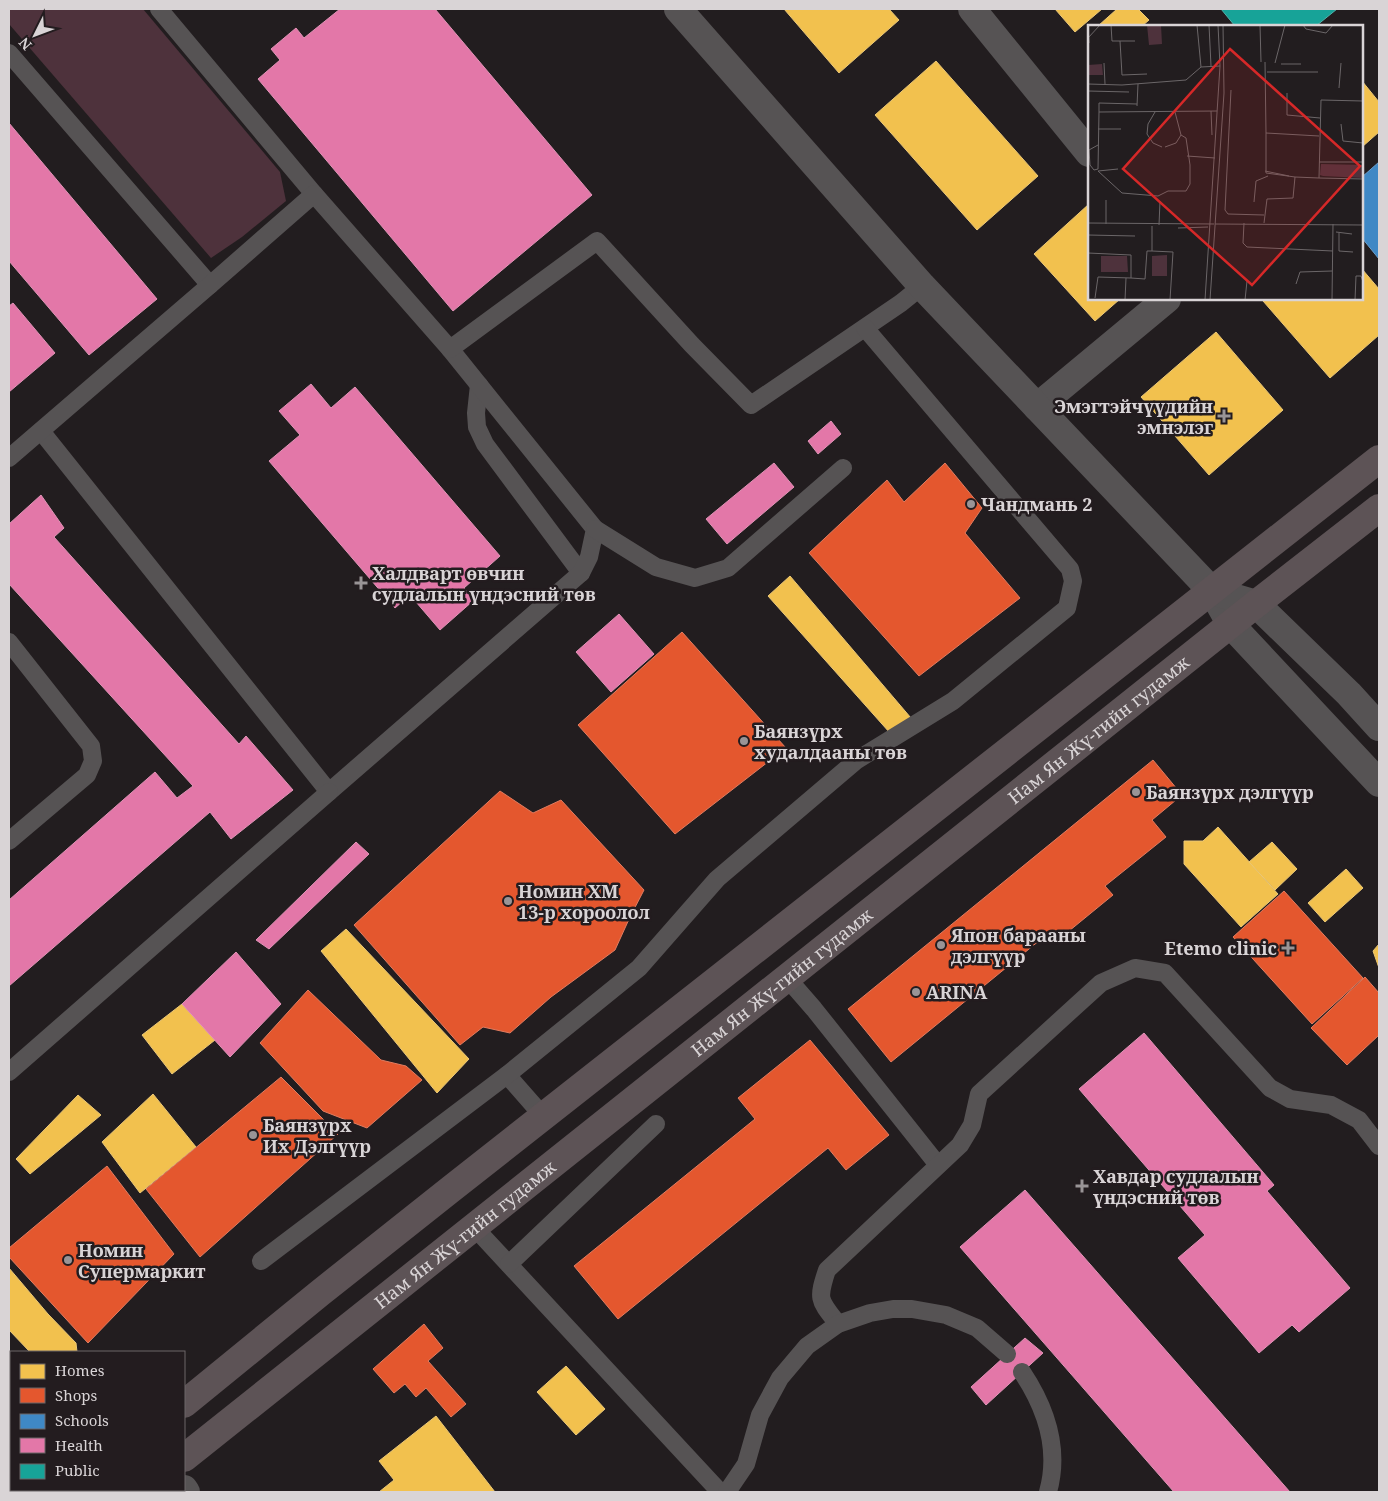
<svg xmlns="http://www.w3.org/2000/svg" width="1388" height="1501" font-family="'Noto Serif',serif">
<rect width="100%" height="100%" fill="#221d1f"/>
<!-- green -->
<polygon fill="#4e323c" points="9,9 143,9 280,172 286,201 242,237 211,258 9,24"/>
<!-- homes -->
<g fill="#f2c14e" stroke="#eac777">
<polygon points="784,9 889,9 899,20 839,73"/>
<polygon points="1055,9 1102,9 1075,32"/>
<polygon points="1117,9 1138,9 1149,20 1142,26 1098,26"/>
<polygon points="936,61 1038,176 977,230 875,115"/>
<polygon points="1362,81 1379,102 1379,132 1362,147"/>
<polygon points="1089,204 1089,299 1120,299 1095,321 1034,254"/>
<polygon points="1362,269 1379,289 1379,335 1330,378 1263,301 1266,299 1362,299"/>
<polygon points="1216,332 1283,410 1209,475 1141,397"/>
<polygon points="790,576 911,718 890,733 768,596"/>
<polygon points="1218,827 1278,894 1241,927 1184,864 1184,841 1203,841"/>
<polygon points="1272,842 1297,869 1275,890 1249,862"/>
<polygon points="1346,869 1363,888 1325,922 1308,903"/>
<polygon points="346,929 469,1059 437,1093 321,951"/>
<polygon points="1379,944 1379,968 1373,951"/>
<polygon points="182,1004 215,1040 172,1074 142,1035"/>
<polygon points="153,1094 196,1147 140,1193 102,1142"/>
<polygon points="78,1095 101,1115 30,1174 16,1159"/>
<polygon points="9,1268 48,1314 76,1343 77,1352 30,1352 9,1330"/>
<polygon points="566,1366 605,1409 576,1435 537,1392"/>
<polygon points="436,1416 495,1492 379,1492 394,1480 379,1461"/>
</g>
<!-- shops -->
<g fill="#e4572e" stroke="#e17c60">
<polygon points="945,463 982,508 965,533 1020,598 919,676 809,553 887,480 904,502"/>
<polygon points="682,632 786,748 675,834 578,725"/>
<polygon points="1153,760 1182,795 1152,820 1166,837 1105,886 1113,895 1058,940 1051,931 891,1062 848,1009"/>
<polygon points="500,791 533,813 561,800 644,890 630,917 615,950 551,997 510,1033 483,1027 460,1045 354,925"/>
<polygon points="1284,891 1363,978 1312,1024 1233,937"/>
<polygon points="1365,977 1379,993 1379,1035 1347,1065 1311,1028"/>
<polygon points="308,990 381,1060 406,1066 422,1080 367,1128 323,1111 260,1043"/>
<polygon points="810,1040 889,1135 846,1170 828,1148 618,1319 574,1266 755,1119 738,1098"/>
<polygon points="281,1077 338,1134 200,1257 146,1189"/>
<polygon points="107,1166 174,1254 88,1343 9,1257 9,1248"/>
<polygon points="424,1324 443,1348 428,1361 466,1404 451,1417 426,1388 416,1397 405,1384 394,1393 373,1369"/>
</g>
<!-- schools -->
<polygon fill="#3f88c5" stroke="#6d9fca" points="1379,162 1379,259 1362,238 1362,177"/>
<!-- health -->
<g fill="#e377a8" stroke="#e093b6">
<polygon points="340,9 435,9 592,195 453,311 258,79 280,60 271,49 296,28 304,38"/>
<polygon points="9,123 157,299 89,355 9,261"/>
<polygon points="13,303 55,353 9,392 9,306"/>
<polygon points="311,384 331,408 355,387 500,556 464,588 474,600 440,630 410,595 395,608 269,461 300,435 279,411"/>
<polygon points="831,421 841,434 818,454 808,441"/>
<polygon points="774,463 794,487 727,544 706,519"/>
<polygon points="41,495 64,528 54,537 239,744 246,736 293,790 231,839 210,812 9,986 9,900 155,772 177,798 193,786 9,584 9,524"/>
<polygon points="619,614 654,654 611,692 576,652"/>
<polygon points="356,842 369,854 269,949 256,940"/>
<polygon points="236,952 281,1004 230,1057 182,1004"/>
<polygon points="1144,1033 1274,1185 1267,1191 1350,1288 1299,1332 1292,1325 1259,1353 1178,1258 1205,1235 1079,1089"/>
<polygon points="1025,1190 1290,1492 1174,1492 960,1247"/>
<polygon points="1025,1338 1043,1353 986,1405 971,1387"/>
</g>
<!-- public -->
<polygon fill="#17a398" stroke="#51b2ab" points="1221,9 1337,9 1316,26 1235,26"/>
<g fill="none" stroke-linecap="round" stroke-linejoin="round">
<!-- lane -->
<g stroke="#565354" stroke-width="18">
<polyline points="159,9 314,194"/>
<polyline points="9,53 210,285"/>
<polyline points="479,385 476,413 477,427 485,444 581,573"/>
<polyline points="41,431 329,792 581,573 589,557 595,529 450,349"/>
<polyline points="9,458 210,285 314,194 450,349 597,241 692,345 751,405 901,303 922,286"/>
<polyline points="595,529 656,567 695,578 728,568 843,468"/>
<polyline points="9,642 91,746 93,761 87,775 9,841"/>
<polyline points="787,978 814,1009 938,1165"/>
<polyline points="9,1072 329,792"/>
<polyline points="507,1075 543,1116"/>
<polyline points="474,1227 720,1492"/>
<polyline points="261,1261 507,1075 639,968 717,879 857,760 953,701 1067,608 1073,581 1070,569 865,328"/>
<polyline points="509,1264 656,1124"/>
<path d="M 838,1324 C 819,1300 817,1300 827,1270 L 960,1145 L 972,1125 L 979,1094 L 1101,983 L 1135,968 L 1165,973 L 1270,1088 L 1290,1099 L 1331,1105 L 1359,1120 L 1379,1146"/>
<path d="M 1022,1372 C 1046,1408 1060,1449 1048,1492"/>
<polyline points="727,1492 746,1464 760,1415 780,1378 807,1346 838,1324 870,1313 893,1309 912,1309 946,1315 977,1328 1007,1354"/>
</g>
<!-- street -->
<g stroke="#565354" stroke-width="28">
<polyline points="972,9 1089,153"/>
<polyline points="1037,407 1167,299"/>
</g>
<!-- secondary -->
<g stroke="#565354" stroke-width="28">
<polyline points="678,9 922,286 1212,591 1231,625 1379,783"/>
<polyline points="1212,591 1256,604 1349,694 1379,727"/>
<polyline points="184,1489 186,1492"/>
</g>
<!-- primary -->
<g stroke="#5d5356" stroke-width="28">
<polyline points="184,1404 320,1293 451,1189 1379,459"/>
<path id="s1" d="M 184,1458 L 1256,604 L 1379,508"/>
<polyline points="83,1492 86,1490"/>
<polyline points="146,1492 148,1490"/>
</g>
</g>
<!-- markers -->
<g fill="#999496" stroke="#231c1f" stroke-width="2">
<path d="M1221.5 408.5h5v5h5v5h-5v5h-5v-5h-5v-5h5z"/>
<circle cx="971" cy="504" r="5"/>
<path d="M358.5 575.5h5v5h5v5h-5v5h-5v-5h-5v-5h5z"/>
<circle cx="744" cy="741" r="5"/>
<circle cx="1136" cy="792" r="5"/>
<circle cx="508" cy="901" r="5"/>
<circle cx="941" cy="945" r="5"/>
<path d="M1285.5 940.5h5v5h5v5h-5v5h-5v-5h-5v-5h5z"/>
<circle cx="916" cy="992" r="5"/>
<circle cx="253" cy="1135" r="5"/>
<path d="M1079.5 1178.5h5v5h5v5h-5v5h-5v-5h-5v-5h5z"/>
<circle cx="68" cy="1260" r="5"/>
</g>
<g text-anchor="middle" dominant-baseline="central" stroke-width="5" stroke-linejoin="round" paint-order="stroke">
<!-- poi labels -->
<g font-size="18" font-weight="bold" fill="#d9d4d6" stroke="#231c1f" text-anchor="start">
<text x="1213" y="406" text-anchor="end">Эмэгтэйчүүдийн<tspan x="1213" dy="21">эмнэлэг</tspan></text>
<text x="981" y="504">Чандмань 2</text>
<text x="372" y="573">Халдварт өвчин<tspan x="372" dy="21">судлалын үндэсний төв</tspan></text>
<text x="754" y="731">Баянзүрх<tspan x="754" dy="21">худалдааны төв</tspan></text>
<text x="1146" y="792">Баянзүрх дэлгүүр</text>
<text x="518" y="891">Номин ХМ<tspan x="518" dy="21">13-р хороолол</tspan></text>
<text x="951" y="935">Япон барааны<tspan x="951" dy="21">дэлгүүр</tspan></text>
<text x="1277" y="948" text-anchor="end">Etemo clinic</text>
<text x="926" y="992">ARINA</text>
<text x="263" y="1125">Баянзүрх<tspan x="263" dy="21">Их Дэлгүүр</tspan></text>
<text x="1093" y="1176">Хавдар судлалын<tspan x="1093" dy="21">үндэсний төв</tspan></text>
<text x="78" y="1250">Номин<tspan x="78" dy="21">Супермаркит</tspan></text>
</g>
<!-- street labels -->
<g font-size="18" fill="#d9d4d6" stroke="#231c1f">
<text stroke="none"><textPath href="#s1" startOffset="1169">Нам Ян Жү-гийн гудамж</textPath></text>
<text stroke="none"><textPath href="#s1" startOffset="764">Нам Ян Жү-гийн гудамж</textPath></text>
<text stroke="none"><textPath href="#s1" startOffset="359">Нам Ян Жү-гийн гудамж</textPath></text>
</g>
</g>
<!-- overview -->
<g transform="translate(1088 25)">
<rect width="275" height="275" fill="#221d1f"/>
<path d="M 59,0 L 73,0 L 74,19 L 61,20 ZM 14,39 L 15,50 L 0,50 L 0,40 ZM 233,139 L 275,140 L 275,153 L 235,151 L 232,150 ZM 79,230 L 79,251 L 64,251 L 64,231 ZM 13,231 L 39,231 L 40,247 L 13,247 Z" fill="#4e323c"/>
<path fill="none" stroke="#6b6668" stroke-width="1" d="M 0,0 L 1,18M 23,0 L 24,16 L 47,16M 109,0 L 113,42M 121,0 L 123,41M 172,0 L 173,37M 215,0 L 218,4 L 238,8 L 245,0M 0,13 L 12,0M 32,16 L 34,50 L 59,49M 177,37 L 178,108M 16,38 L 17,59M 187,38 L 197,0M 193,39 L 213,39M 179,47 L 230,47M 0,59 L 34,60 L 98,55 L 113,42 L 132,41M 251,63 L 253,38M 143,65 L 137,185 L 140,189 L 176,190M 0,66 L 41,67M 199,68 L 199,90 L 232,93M 49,81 L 50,59M 123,86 L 124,110M 11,87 L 11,78 L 49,79M 67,87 L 60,99 L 59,109 L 65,118 L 74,122M 253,99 L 255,116 L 275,118M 10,104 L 33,104M 10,120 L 1,125 L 2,140 L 6,145 L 10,144 L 11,87 L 129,86M 77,122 L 88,118 L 93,110 L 87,87M 99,131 L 127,133M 231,137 L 275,137M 30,144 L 10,146 L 34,168 L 70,171 L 80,166 L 98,166 L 102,159 L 102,140 L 98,113 L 93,110M 177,146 L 201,151M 207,152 L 178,148 L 178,108 L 231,111M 231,153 L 275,154M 166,177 L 168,156 L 180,151M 0,198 L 126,199M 156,198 L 155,218 L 159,222 L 245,226M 176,198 L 179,174 L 205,173 L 207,152 L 231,153 L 233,75 L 275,76M 18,199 L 18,175M 127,199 L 275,200M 71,200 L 72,176M 64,201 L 64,226 L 85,227 L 82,275M 90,203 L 120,202M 248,207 L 264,209M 251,208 L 251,226 L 265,227M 0,210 L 47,211M 0,228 L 43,230 L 43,253 L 57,254 L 59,226 L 64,226M 208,259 L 212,247 L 244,246M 7,273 L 10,252 L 43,253M 37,275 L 38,253M 117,275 L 132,41 L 130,0M 122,275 L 136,68 L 135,0M 157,275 L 159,256M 244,275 L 245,199M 267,275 L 268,251 L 273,251 L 275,257"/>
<path fill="#d62828" fill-opacity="0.15" stroke="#d62828" stroke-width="2.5" d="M 142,24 L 272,141 L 164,260 L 35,144 Z"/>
<rect width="275" height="275" fill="none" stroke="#d9d4d6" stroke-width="2.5"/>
</g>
<!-- border -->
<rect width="1388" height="1501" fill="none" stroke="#d9d4d6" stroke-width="20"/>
<!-- legend -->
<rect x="10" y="1351" width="175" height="140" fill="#231c1f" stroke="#6c6668"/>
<rect x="20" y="1364" width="25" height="15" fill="#f2c14e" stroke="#6c6668"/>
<text x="55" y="1376" font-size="15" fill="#d9d4d6">Homes</text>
<rect x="20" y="1388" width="25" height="15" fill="#e4572e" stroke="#6c6668"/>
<text x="55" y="1401" font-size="15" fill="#d9d4d6">Shops</text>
<rect x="20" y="1414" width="25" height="15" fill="#3f88c5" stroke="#6c6668"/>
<text x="55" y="1426" font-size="15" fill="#d9d4d6">Schools</text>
<rect x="20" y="1438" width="25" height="15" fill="#e377a8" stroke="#6c6668"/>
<text x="55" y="1451" font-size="15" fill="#d9d4d6">Health</text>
<rect x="20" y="1464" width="25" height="15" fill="#17a398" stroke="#6c6668"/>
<text x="55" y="1476" font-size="15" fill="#d9d4d6">Public</text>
<!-- north arrow -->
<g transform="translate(35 35) rotate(228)" stroke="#231c1f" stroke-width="4" paint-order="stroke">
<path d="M0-4L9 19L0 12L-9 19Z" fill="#d9d4d6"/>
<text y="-8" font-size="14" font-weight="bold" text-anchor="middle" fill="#d9d4d6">N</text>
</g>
</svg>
